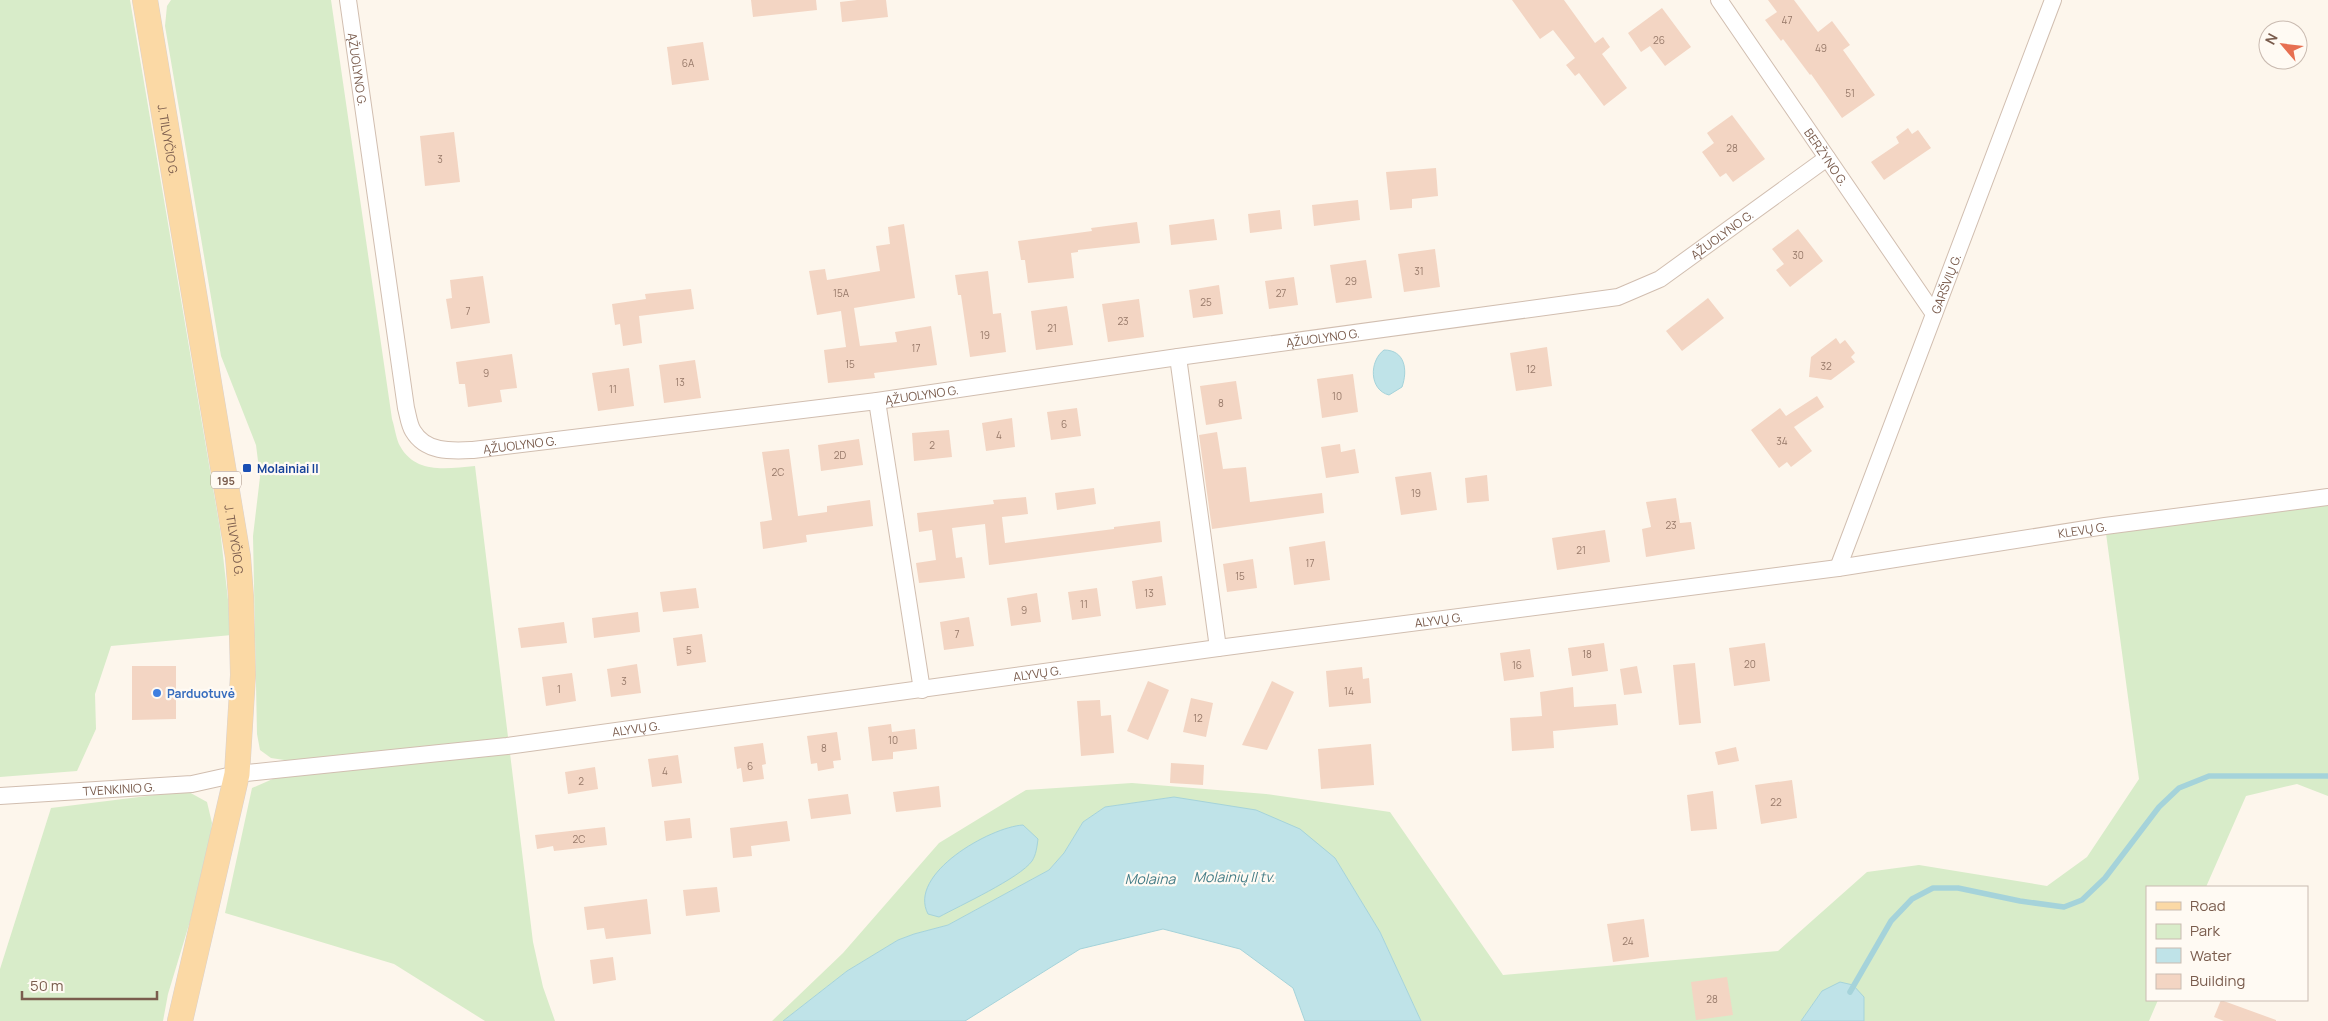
<svg xmlns="http://www.w3.org/2000/svg" width="2328" height="1021" font-family="Manrope,sans-serif">
<rect width="100%" height="100%" fill="#fdf6ec"/>
<!-- green -->
<g fill="#d8ecc9">
<polygon points="0,0 130,0 220,529 232,635 111,646 95,694 96,729 77,771 0,777"/>
<path d="M 171,0 L 331,0 L 392,419 C 395,428 396,439 400,446 C 416,475 448,468 475,466 L 533,942 L 543,987 L 555,1021 L 485,1021 L 394,964 L 225,913 L 252,788 L 275,778 L 291,761 L 271,758 L 260,750 L 257,734 L 253,536 L 260,477 L 256,445 L 221,356 L 165,26 L 167,6 Z"/>
<polygon points="2328,497 2328,796 2297,784 2246,796 2206,887 2147,887 2147,1000 2158,1000 2149,1021 1864,1021 1864,997 1822,991 1801,1021 1421,1021 1380,932 1335,858 1174,797 1105,807 1083,822 1064,853 1049,870 948,925 914,934 898,940 847,971 783,1021 772,1021 843,953 939,843 1026,790 1132,783 1266,794 1390,812 1503,975 1778,951 1867,872 1919,865 2047,886 2087,857 2139,779 2105,526"/>
<polygon points="187,791 207,802 212,823 207,865 168,994 163,1021 0,1021 0,969 51,808"/>
</g>
<!-- water -->
<g fill="#bfe3e8" stroke="#a5d3da">
<path d="M 1384,350 C 1405,350 1408,370 1402,387 L 1389,395 C 1369,390 1369,361 1384,350 Z"/>
<polygon points="1174,797 1256,810 1300,829 1335,858 1380,932 1421,1021 1305,1021 1293,988 1240,949 1163,929 1080,949 965,1021 783,1021 847,971 898,940 914,934 948,925 1049,870 1064,853 1083,822 1105,807"/>
<path d="M 1023,825 L 1038,839 C 1037,847 1036,855 1032,861 C 1020,878 959,906 939,917 L 928,914 C 907,874 990,827 1023,825 Z"/>
<polygon points="1840,982 1853,985 1864,997 1864,1021 1801,1021 1822,991"/>
</g>
<g fill="none" stroke-linecap="round" stroke-linejoin="round">
<!-- stream -->
<polyline stroke="#a5d3da" stroke-width="5.5" points="1850,992 1891,921 1912,899 1933,888 1958,888 2020,901 2064,907 2082,900 2105,878 2159,807 2179,788 2209,776 2328,776"/>
</g>
<!-- building -->
<g fill="#f3d5c3">
<polygon points="751,0 816,0 817,10 753,17"/>
<polygon points="857,0 886,0 888,17 842,22 840,2"/>
<polygon points="1512,0 1564,0 1595,43 1603,37 1610,47 1602,54 1627,88 1604,106 1579,73 1575,76 1566,65 1575,58 1553,30 1540,39"/>
<polygon points="1768,0 1794,0 1818,32 1832,21 1850,45 1843,50 1875,95 1842,118 1811,74 1810,75 1783,39 1781,41 1765,20 1777,12"/>
<polygon points="1662,8 1691,47 1665,66 1650,46 1641,52 1628,33"/>
<polygon points="703,42 709,80 672,85 667,47"/>
<polygon points="1732,115 1765,159 1733,182 1726,173 1720,177 1702,152 1714,143 1707,133"/>
<polygon points="1908,128 1912,134 1918,130 1931,148 1884,180 1871,162 1899,143 1896,137"/>
<polygon points="454,132 460,182 425,186 420,136"/>
<polygon points="1436,168 1438,196 1412,199 1412,208 1390,210 1386,172"/>
<polygon points="1358,200 1360,220 1314,226 1312,205"/>
<polygon points="1280,210 1282,229 1250,233 1248,214"/>
<polygon points="1214,219 1217,240 1171,245 1169,225"/>
<polygon points="1137,222 1140,243 1078,250 1078,252 1071,253 1074,278 1028,283 1025,260 1021,260 1018,241 1092,231 1091,228"/>
<polygon points="904,224 915,298 854,308 860,346 897,342 895,332 931,326 937,365 874,373 875,378 828,383 824,350 846,347 841,311 817,315 809,271 825,269 827,280 880,271 876,246 890,244 888,227"/>
<polygon points="1798,229 1823,261 1790,287 1776,270 1784,264 1772,249"/>
<polygon points="1435,249 1440,287 1404,292 1398,254"/>
<polygon points="1366,260 1372,298 1336,303 1330,265"/>
<polygon points="988,271 993,314 1001,313 1006,352 970,357 961,295 958,295 955,275"/>
<polygon points="483,276 490,323 451,329 446,299 452,298 450,280"/>
<polygon points="1294,277 1298,305 1269,309 1265,281"/>
<polygon points="1219,285 1223,314 1193,318 1189,290"/>
<polygon points="691,289 694,309 639,316 642,343 623,346 620,324 615,325 612,304 646,299 645,294"/>
<polygon points="1708,298 1724,318 1682,351 1666,331"/>
<polygon points="1139,299 1144,337 1108,342 1102,304"/>
<polygon points="1067,306 1073,345 1036,350 1031,311"/>
<polygon points="1836,338 1840,344 1845,340 1855,353 1851,357 1855,362 1831,380 1809,377 1811,357"/>
<polygon points="1547,347 1552,386 1516,391 1510,353"/>
<polygon points="512,354 517,388 500,390 502,402 468,407 465,384 459,384 456,362"/>
<polygon points="695,360 701,398 664,403 659,365"/>
<polygon points="629,368 634,406 598,411 592,373"/>
<polygon points="1353,374 1358,412 1322,418 1317,379"/>
<polygon points="1236,381 1242,419 1206,425 1200,386"/>
<polygon points="1817,396 1824,407 1794,427 1812,451 1791,467 1787,462 1779,468 1751,430 1780,408 1786,416"/>
<polygon points="1077,408 1081,436 1051,440 1047,412"/>
<polygon points="1012,418 1015,447 986,451 982,423"/>
<polygon points="949,430 952,457 914,461 912,433"/>
<polygon points="1217,432 1223,469 1246,467 1250,502 1322,493 1324,513 1212,529 1199,435"/>
<polygon points="859,439 863,465 821,471 818,445"/>
<polygon points="1340,444 1341,452 1355,449 1359,473 1326,478 1321,447"/>
<polygon points="789,449 798,516 827,512 827,506 870,500 873,526 806,535 807,542 763,549 760,522 772,520 762,452"/>
<polygon points="1431,472 1437,510 1401,515 1395,477"/>
<polygon points="1487,475 1489,501 1467,503 1465,478"/>
<polygon points="1094,488 1096,504 1057,510 1055,493"/>
<polygon points="1026,497 1028,514 1002,517 1005,543 1114,529 1114,527 1160,521 1162,542 989,565 985,524 952,528 956,558 962,557 965,578 919,583 916,563 936,560 932,530 919,532 917,513 994,504 993,500"/>
<polygon points="1676,498 1680,523 1691,522 1695,549 1646,557 1642,529 1651,527 1646,502"/>
<polygon points="1605,530 1610,562 1557,570 1552,538"/>
<polygon points="1325,541 1330,580 1294,585 1289,547"/>
<polygon points="1253,559 1257,588 1227,592 1223,564"/>
<polygon points="1162,576 1166,605 1136,609 1132,581"/>
<polygon points="696,588 699,608 663,612 660,592"/>
<polygon points="1097,588 1101,616 1072,620 1068,592"/>
<polygon points="1037,593 1041,622 1011,626 1007,598"/>
<polygon points="638,612 640,632 594,638 592,618"/>
<polygon points="969,617 974,646 944,650 940,622"/>
<polygon points="564,622 567,643 521,648 518,628"/>
<polygon points="702,634 706,662 677,666 673,638"/>
<polygon points="1604,643 1608,671 1572,676 1568,648"/>
<polygon points="1765,643 1770,681 1734,686 1729,648"/>
<polygon points="1530,649 1534,677 1504,681 1500,653"/>
<polygon points="1695,663 1701,723 1679,725 1673,665"/>
<polygon points="637,664 641,693 611,697 607,669"/>
<polygon points="132,666 176,666 176,719 132,720"/>
<polygon points="1637,666 1642,693 1624,695 1620,669"/>
<polygon points="1362,667 1363,679 1369,678 1371,703 1329,707 1326,671"/>
<polygon points="572,673 576,701 546,706 542,677"/>
<polygon points="1148,681 1169,690 1148,740 1127,731"/>
<polygon points="1272,681 1294,692 1267,750 1242,745"/>
<polygon points="1573,687 1574,707 1616,704 1618,725 1553,731 1554,748 1512,751 1510,718 1542,716 1540,692"/>
<polygon points="1191,698 1213,703 1206,737 1183,732"/>
<polygon points="1100,700 1101,716 1111,715 1114,753 1081,756 1077,701"/>
<polygon points="891,724 892,732 915,729 917,749 893,752 893,759 872,761 868,727"/>
<polygon points="837,732 841,760 833,761 834,768 818,771 817,763 811,764 807,736"/>
<polygon points="763,743 766,764 762,765 764,779 743,782 741,768 737,769 734,747"/>
<polygon points="1371,744 1374,785 1321,789 1318,749"/>
<polygon points="1736,747 1739,761 1718,765 1715,752"/>
<polygon points="678,755 682,783 652,787 648,759"/>
<polygon points="1171,763 1204,765 1203,785 1170,783"/>
<polygon points="595,767 598,789 568,794 565,772"/>
<polygon points="1792,780 1797,818 1761,824 1755,785"/>
<polygon points="939,786 941,807 896,812 893,792"/>
<polygon points="1713,791 1717,829 1691,831 1687,795"/>
<polygon points="848,794 851,814 811,819 808,799"/>
<polygon points="690,818 692,838 666,841 664,821"/>
<polygon points="787,821 790,841 751,846 752,856 733,858 730,828"/>
<polygon points="605,827 607,845 554,851 553,846 537,849 535,835"/>
<polygon points="717,887 720,912 686,916 683,890"/>
<polygon points="647,899 651,934 606,939 604,928 587,930 584,907"/>
<polygon points="1644,919 1649,957 1613,962 1607,924"/>
<polygon points="613,957 616,980 593,984 590,960"/>
<polygon points="1727,977 1733,1015 1696,1020 1691,982"/>
<polygon points="2221,1000 2276,1020 2276,1021 2224,1021 2214,1017"/>
</g>
<g fill="none" stroke-linecap="round" stroke-linejoin="round">
<defs>
<g id="minor">
<path id="s1" d="M 348,0 L 406,408 C 408,415 409,425 413,431 C 426,453 452,451 473,450 L 877,401 L 1178,357 L 1618,297 L 1660,279 L 1827,158"/>
<path id="s2" d="M 1719,0 L 1934,314"/>
<polyline points="1178,357 1218,648"/>
<polyline points="877,401 922,690"/>
<path id="s3" d="M 1838,568 L 2053,0"/>
<path id="s4" d="M 0,796 L 192,784 L 237,774 L 507,746 L 1218,648 L 1838,568 L 2105,526 L 2328,497"/>
</g>
<g id="primary">
<path id="s5" d="M 145,0 L 238,557 L 241,597 L 243,675 L 237,774 L 180,1021"/>
</g>
</defs>
<!-- minor casing -->
<use href="#minor" stroke="#d1beb0" stroke-width="18"/>
<!-- primary casing -->
<use href="#primary" stroke="#dad1cd" stroke-width="26"/>
<!-- minor -->
<use href="#minor" stroke="#fff" stroke-width="16"/>
<!-- primary -->
<use href="#primary" stroke="#fbd9a5" stroke-width="25"/>
</g>
<!-- markers -->
<rect fill="#1a4fb4" stroke="#fffaf3" stroke-width="2" x="242" y="463" width="10" height="10" rx="2.5"/>
<circle fill="#3f7fe0" stroke="#fffaf3" stroke-width="2" cx="157" cy="693" r="5"/>
<g text-anchor="middle" dominant-baseline="central" stroke-width="4.5" stroke-linejoin="round" paint-order="stroke">
<!-- number labels -->
<g font-size="10" fill="#987a6a">
<text x="1787" y="20">47</text>
<text x="1659" y="40">26</text>
<text x="1821" y="48">49</text>
<text x="688" y="63">6A</text>
<text x="1850" y="93">51</text>
<text x="1732" y="148">28</text>
<text x="440" y="159">3</text>
<text x="1798" y="255">30</text>
<text x="1419" y="271">31</text>
<text x="1351" y="281">29</text>
<text x="841" y="293">15A</text>
<text x="1281" y="293">27</text>
<text x="1206" y="302">25</text>
<text x="468" y="311">7</text>
<text x="1123" y="321">23</text>
<text x="1052" y="328">21</text>
<text x="985" y="335">19</text>
<text x="916" y="348">17</text>
<text x="850" y="364">15</text>
<text x="1826" y="366">32</text>
<text x="1531" y="369">12</text>
<text x="486" y="373">9</text>
<text x="680" y="382">13</text>
<text x="613" y="389">11</text>
<text x="1337" y="396">10</text>
<text x="1221" y="403">8</text>
<text x="1064" y="424">6</text>
<text x="999" y="435">4</text>
<text x="1782" y="441">34</text>
<text x="932" y="445">2</text>
<text x="840" y="455">2D</text>
<text x="778" y="472">2C</text>
<text x="1416" y="493">19</text>
<text x="1671" y="525">23</text>
<text x="1581" y="550">21</text>
<text x="1310" y="563">17</text>
<text x="1240" y="576">15</text>
<text x="1149" y="593">13</text>
<text x="1084" y="604">11</text>
<text x="1024" y="610">9</text>
<text x="957" y="634">7</text>
<text x="689" y="650">5</text>
<text x="1587" y="654">18</text>
<text x="1750" y="664">20</text>
<text x="1517" y="665">16</text>
<text x="624" y="681">3</text>
<text x="559" y="689">1</text>
<text x="1349" y="691">14</text>
<text x="1198" y="718">12</text>
<text x="893" y="740">10</text>
<text x="824" y="748">8</text>
<text x="750" y="766">6</text>
<text x="665" y="771">4</text>
<text x="581" y="781">2</text>
<text x="1776" y="802">22</text>
<text x="579" y="839">2C</text>
<text x="1628" y="941">24</text>
<text x="1712" y="999">28</text>
</g>
<!-- shield labels -->
<rect fill="#fffaf3" stroke="#a28b7f" stroke-width="1" x="211" y="471.5" width="30" height="17" rx="4"/>
<g font-size="11" font-weight="bold" fill="#7a5c4d">
<text x="226" y="480">195</text>
</g>
<!-- street labels -->
<g font-size="12" fill="#7a5c4d" stroke="#fffaf3">
<text stroke="none"><textPath href="#s1" startOffset="70">ĄŽUOLYNO G.</textPath></text>
<text stroke="none"><textPath href="#s5" startOffset="142">J. TILVYČIO G.</textPath></text>
<text stroke="none"><textPath href="#s2" startOffset="190">BERŽYNO G.</textPath></text>
<text stroke="none"><textPath href="#s1" startOffset="1780">ĄŽUOLYNO G.</textPath></text>
<text stroke="none"><textPath href="#s3" startOffset="304">GARŠVIŲ G.</textPath></text>
<text stroke="none"><textPath href="#s1" startOffset="1360">ĄŽUOLYNO G.</textPath></text>
<text stroke="none"><textPath href="#s1" startOffset="955">ĄŽUOLYNO G.</textPath></text>
<text stroke="none"><textPath href="#s1" startOffset="550">ĄŽUOLYNO G.</textPath></text>
<text stroke="none"><textPath href="#s4" startOffset="2100">KLEVŲ G.</textPath></text>
<text stroke="none"><textPath href="#s5" startOffset="548">J. TILVYČIO G.</textPath></text>
<text stroke="none"><textPath href="#s4" startOffset="1450">ALYVŲ G.</textPath></text>
<text stroke="none"><textPath href="#s4" startOffset="1045">ALYVŲ G.</textPath></text>
<text stroke="none"><textPath href="#s4" startOffset="640">ALYVŲ G.</textPath></text>
<text stroke="none"><textPath href="#s4" startOffset="119">TVENKINIO G.</textPath></text>
</g>
<!-- transit labels -->
<g font-size="12" font-weight="bold" fill="#164399" stroke="#fffaf3" text-anchor="start">
<text x="257" y="468">Molainiai II</text>
</g>
<!-- shop labels -->
<g font-size="12" font-weight="bold" fill="#366cbe" stroke="#fffaf3" text-anchor="start">
<text x="167" y="693">Parduotuvė</text>
</g>
<!-- water labels -->
<g font-size="14" font-style="italic" fill="#437c86" stroke="#fffaf3">
<text x="1234" y="876">Molainių II tv.</text>
<text x="1150" y="878">Molaina</text>
</g>
</g>
<!-- legend -->
<rect x="2146" y="886" width="162" height="115" fill="#fffaf3" stroke="#cabbb1"/>
<rect x="2156" y="902" width="25" height="8" fill="#fbd9a5" stroke="#cabbb1"/>
<text x="2190" y="911" font-size="15" fill="#7a5c4d">Road</text>
<rect x="2156" y="924" width="25" height="15" fill="#d8ecc9" stroke="#cabbb1"/>
<text x="2190" y="936" font-size="15" fill="#7a5c4d">Park</text>
<rect x="2156" y="948" width="25" height="15" fill="#bfe3e8" stroke="#cabbb1"/>
<text x="2190" y="961" font-size="15" fill="#7a5c4d">Water</text>
<rect x="2156" y="974" width="25" height="15" fill="#f3d5c3" stroke="#cabbb1"/>
<text x="2190" y="986" font-size="15" fill="#7a5c4d">Building</text>
<!-- north arrow -->
<g transform="translate(2283 45) rotate(298)"><circle r="24" fill="#fffaf3" stroke="#cabbb1"/>
<path d="M0-4L9 19L0 12L-9 19Z" fill="#e76f51"/>
<text y="-8" font-size="14" font-weight="bold" text-anchor="middle" fill="#7a5c4d">N</text>
</g>
<!-- scale -->
<path d="M22 991v8h135v-8" fill="none" stroke="#7a5c4d" stroke-width="2.5"/>
<text x="30" y="991" font-size="15" fill="#7a5c4d" stroke="#fffaf3" stroke-width="4" paint-order="stroke">50 m</text>
</svg>
